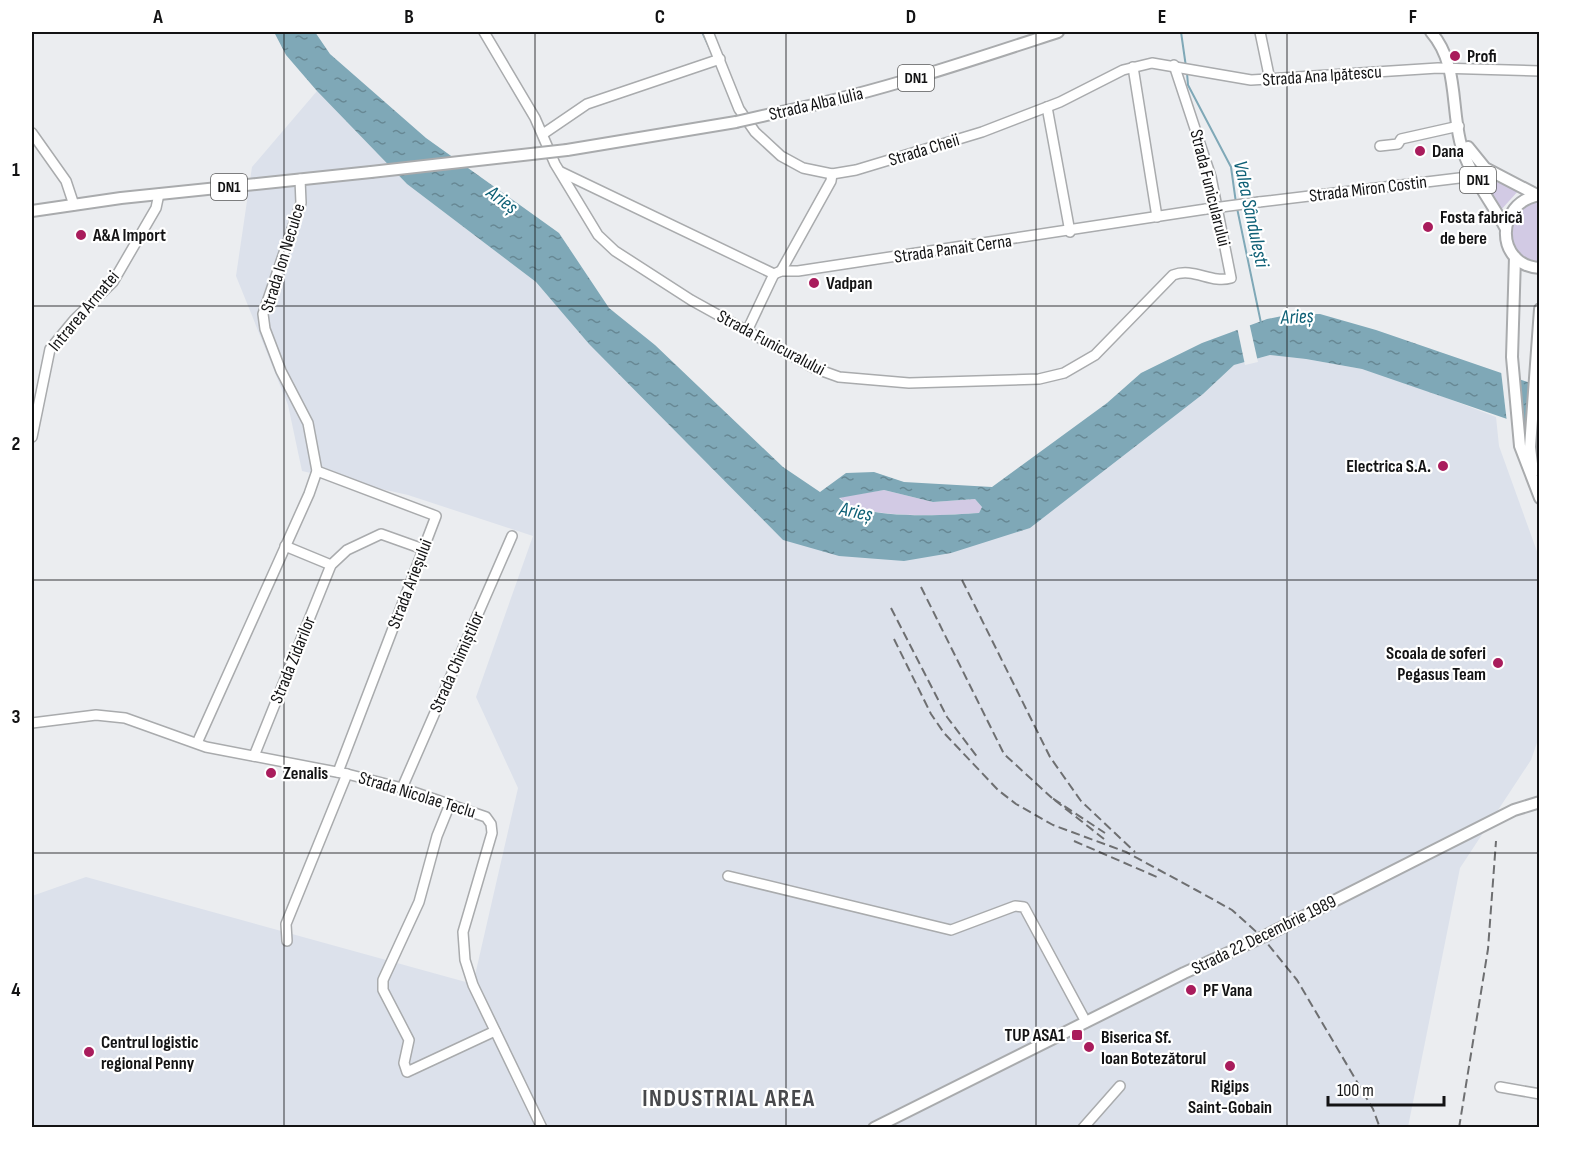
<svg xmlns="http://www.w3.org/2000/svg" width="1571" height="1159" font-family="'Sofia Sans Condensed',sans-serif">
<defs>
<pattern id="water-ripples" width="26" height="14" patternUnits="userSpaceOnUse" patternTransform="scale(1.5)"><rect width="26" height="14" fill="#7fa8b7"/><path d="M2 4q2-2 4 0t4 0M15 11q2-2 4 0t4 0" fill="none" stroke="#678894"/></pattern>
</defs>
<rect width="100%" height="100%" fill="#ebedf0"/>
<!-- built -->
<polygon fill="#dce1eb" points="317,91 407,184 536,282 589,344 783,540 904,561 1203,394 1234,365 1270,355 1306,359 1362,369 1405,382 1496,417 1499,446 1539,557 1539,737 1531,760 1460,868 1408,1127 32,1127 32,896 86,877 473,984 518,788 476,697 533,536 408,495 302,471 288,405 236,276 252,167"/>
<!-- grass -->
<g fill="#d2cae4">
<polygon points="1483,177 1519,190 1500,211"/>
<path d="M 1539,197 L 1539,264 C 1511,260 1509,242 1510,218 L 1534,198 Z"/>
<path d="M 884,490 L 933,502 L 975,499 L 982,507 L 979,513 C 948,515 861,521 839,497 Z"/>
</g>
<!-- water -->
<path fill="url(#water-ripples)" fill-rule="evenodd" d="M 274,32 L 315,32 L 330,54 L 426,138 L 559,233 L 609,308 L 655,345 L 783,467 L 820,492 L 846,473 L 874,472 L 904,482 L 992,487 L 1107,403 L 1141,373 L 1202,343 L 1267,319 L 1292,314 L 1320,314 L 1376,330 L 1539,386 L 1539,430 L 1362,369 L 1306,359 L 1270,355 L 1234,365 L 1203,394 L 1030,528 L 951,553 L 904,561 L 839,556 L 783,540 L 589,344 L 536,282 L 407,184 L 317,91 L 286,55 ZM 884,490 L 933,502 L 975,499 L 982,507 L 979,513 C 948,515 861,521 839,498 Z"/>
<!-- pier -->
<g fill="#ebedf0">
<polygon points="1249,322 1258,362 1245,365 1237,327"/>
<polygon points="1501,371 1516,375 1520,427 1507,423"/>
</g>
<g fill="none" stroke-linecap="round" stroke-linejoin="round">
<!-- stream -->
<g stroke="#7fa8b7" stroke-width="2">
<polyline points="702,32 710,49"/>
<polyline points="1181,32 1186,67"/>
<polyline points="1187,73 1188,85 1231,167 1236,203"/>
<polyline points="1237,208 1261,323"/>
</g>
<defs>
<g id="minor">
<path d="M 484,32 L 535,118 L 555,164 L 598,235 L 615,251 L 691,300 L 814,368 L 839,377 L 909,383 L 1039,379 L 1064,373 L 1095,355 L 1173,275 C 1194,267 1211,284 1231,278 L 1211,177 L 1174,65"/>
<polyline points="708,32 739,109 755,132 781,156 803,168 832,174 856,170 982,132 1060,102 1123,70 1152,63 1251,80 1438,68 1540,71"/>
<polyline points="1260,32 1270,80"/>
<polyline points="1133,67 1157,217"/>
<polyline points="1047,107 1070,232"/>
<polyline points="32,133 66,181 74,205"/>
<polyline points="543,134 587,104 720,59"/>
<polyline points="1380,146 1398,144 1401,139 1459,126"/>
<polyline points="561,172 774,274 781,271 798,271 1206,209"/>
<polyline points="1259,202 1476,176"/>
<polyline points="781,271 831,181 832,174"/>
<polyline points="747,331 774,274"/>
<polyline points="32,437 50,349 74,320 113,282 156,208 159,194"/>
<polyline points="317,471 436,516 338,772"/>
<polyline points="285,546 331,565"/>
<polyline points="32,723 96,715 125,718 206,747 347,774 402,788 486,817 491,824 492,833 463,932 465,960 473,985 542,1128"/>
<polyline points="197,743 309,494 317,471 308,423 281,371 265,329 263,314 301,203 300,179"/>
<polyline points="254,756 331,565 347,550 381,534 423,549"/>
<polyline points="402,788 512,536"/>
<polyline points="450,804 437,836 419,902 383,980 383,990 409,1040 404,1063 407,1072 495,1031"/>
<polyline points="728,876 951,930 1015,906 1024,907 1086,1022"/>
<polyline points="287,941 286,924 347,774"/>
<polyline points="1500,1087 1540,1094"/>
<polyline points="1083,1128 1120,1086"/>
</g>
<g id="major">
<path d="M 1431,32 C 1458,63 1451,103 1460,141 C 1467,171 1490,200 1505,227"/>
<path d="M 771,114 C 869,95 963,63 1058,32"/>
<polyline points="1468,147 1485,168 1537,195"/>
<polyline points="567,150 736,122"/>
<path d="M 1540,195 C 1494,202 1495,266 1540,268"/>
<polyline points="32,211 121,198 371,172"/>
<polyline points="1515,257 1512,357 1520,446 1540,498"/>
<polyline points="1533,472 1530,447 1540,309"/>
<polyline points="874,1128 1184,973 1265,936 1514,810 1540,802"/>
</g>
</defs>
<!-- minor casing -->
<use href="#minor" stroke="#a9abad" stroke-width="12"/>
<!-- major casing -->
<use href="#major" stroke="#a9abad" stroke-width="14"/>
<!-- minor -->
<use href="#minor" stroke="#fff" stroke-width="9"/>
<!-- major -->
<use href="#major" stroke="#fff" stroke-width="10"/>
<!-- rail -->
<g stroke="#6e6f71" stroke-width="2" stroke-dasharray="9 4.5" stroke-linecap="butt">
<polyline points="962,580 1050,757 1081,801 1135,852"/>
<polyline points="921,587 1004,754 1052,798"/>
<polyline points="891,608 947,717 978,758"/>
<polyline points="894,639 931,714 944,733 998,790 1016,804 1053,825 1126,852 1196,890 1232,910 1262,937 1297,980 1373,1109 1380,1128"/>
<polyline points="1104,839 1052,798 1105,833"/>
<polyline points="1074,841 1157,877"/>
<polyline points="1459,1128 1488,949 1496,841"/>
</g>
<defs>
<polyline id="minor-bridge" points="1206,209 1259,202"/>
<g id="major-bridge">
<polyline points="736,122 771,114"/>
<polyline points="371,172 567,150"/>
</g>
</defs>
<!-- minor-bridge casing -->
<use href="#minor-bridge" stroke="#a9abad" stroke-width="12" stroke-linecap="butt"/>
<!-- major-bridge casing -->
<use href="#major-bridge" stroke="#a9abad" stroke-width="14" stroke-linecap="butt"/>
<!-- minor-bridge -->
<use href="#minor-bridge" stroke="#fff" stroke-width="9"/>
<!-- major-bridge -->
<use href="#major-bridge" stroke="#fff" stroke-width="10"/>
</g>
<!-- grid -->
<path fill="none" stroke="#131314" stroke-width="1.5" stroke-opacity="0.55" d="M 284,32 L 284,1128M 535,32 L 535,1128M 786,32 L 786,1128M 1036,32 L 1036,1128M 1287,32 L 1287,1128M 32,306 L 1540,306M 32,580 L 1540,580M 32,853 L 1540,853"/>
<!-- markers -->
<g fill="#a91c5c" stroke="#fff" stroke-width="2">
<circle cx="1455" cy="56" r="6"/>
<circle cx="1420" cy="151" r="6"/>
<circle cx="1428" cy="227" r="6"/>
<circle cx="81" cy="235" r="6"/>
<circle cx="814" cy="283" r="6"/>
<circle cx="1443" cy="466" r="6"/>
<circle cx="1498" cy="663" r="6"/>
<circle cx="271" cy="773" r="6"/>
<circle cx="1191" cy="990" r="6"/>
<rect x="1071" y="1029" width="12" height="12" rx="3"/>
<circle cx="1089" cy="1047" r="6"/>
<circle cx="89" cy="1052" r="6"/>
<circle cx="1230" cy="1066" r="6"/>
</g>
<g text-anchor="middle" dominant-baseline="central" stroke-width="4.5" stroke-linejoin="round" paint-order="stroke">
<!-- shield labels -->
<g fill="#fff" stroke="#5a5a5a" stroke-width="1.5">
<rect x="898" y="65" width="36" height="26" rx="4.5"/>
<rect x="1460" y="167" width="36" height="26" rx="4.5"/>
<rect x="211" y="174" width="36" height="26" rx="4.5"/>
</g>
<g font-size="16" font-weight="bold" fill="#131314">
<text x="916" y="78">DN1</text>
<text x="1478" y="180">DN1</text>
<text x="229" y="187">DN1</text>
</g>
<!-- poi labels -->
<g font-size="18" font-weight="bold" fill="#131314" stroke="#fff" text-anchor="start">
<text x="1467" y="56">Profi</text>
<text x="1432" y="151">Dana</text>
<text x="1440" y="217">Fosta fabrică<tspan x="1440" dy="21">de bere</tspan></text>
<text x="93" y="235">A&amp;A Import</text>
<text x="826" y="283">Vadpan</text>
<text x="1431" y="466" text-anchor="end">Electrica S.A.</text>
<text x="1486" y="653" text-anchor="end">Scoala de soferi<tspan x="1486" dy="21">Pegasus Team</tspan></text>
<text x="283" y="773">Zenalis</text>
<text x="1203" y="990">PF Vana</text>
<text x="1065" y="1035" text-anchor="end">TUP ASA1</text>
<text x="1101" y="1037">Biserica Sf.<tspan x="1101" dy="21">Ioan Botezătorul</tspan></text>
<text x="101" y="1042">Centrul logistic<tspan x="101" dy="21">regional Penny</tspan></text>
<text x="1230" y="1086" text-anchor="middle">Rigips<tspan x="1230" dy="21">Saint-Gobain</tspan></text>
</g>
<!-- street labels -->
<g font-size="18" fill="#131314" stroke="#fff">
<text transform="translate(1322 76) rotate(-4)">Strada Ana Ipătescu</text>
<text transform="translate(816 104) rotate(-13)">Strada Alba Iulia</text>
<text transform="translate(924 150) rotate(-17)">Strada Cheii</text>
<text transform="translate(1210 188) rotate(76)">Strada Funicularului</text>
<text transform="translate(1368 189) rotate(-7)">Strada Miron Costin</text>
<text transform="translate(953 249) rotate(-8)">Strada Panait Cerna</text>
<text transform="translate(283 258) rotate(-73)">Strada Ion Neculce</text>
<text transform="translate(84 311) rotate(-50)">Intrarea Armatei</text>
<text transform="translate(771 343) rotate(28)">Strada Funicuralului</text>
<text transform="translate(410 584) rotate(-69)">Strada Arieșului</text>
<text transform="translate(293 660) rotate(-68)">Strada Zidarilor</text>
<text transform="translate(457 662) rotate(-66)">Strada Chimiștilor</text>
<text transform="translate(417 795) rotate(17)">Strada Nicolae Teclu</text>
<text transform="translate(1264 935) rotate(-26)">Strada 22 Decembrie 1989</text>
</g>
<!-- water labels -->
<g font-size="20" font-style="italic" fill="#0e6076" stroke="#fff">
<text transform="translate(502 200) rotate(37)">Arieș</text>
<text transform="translate(1251 214) rotate(78)">Valea Sândulești</text>
<text transform="translate(1297 317) rotate(-3)">Arieș</text>
<text transform="translate(856 512) rotate(12)">Arieș</text>
</g>
<!-- district labels -->
<g font-size="24" font-weight="bold" letter-spacing="1.5" fill="#48494c" stroke="#fff">
<text x="729" y="1098">INDUSTRIAL AREA</text>
</g>
</g>
<!-- border -->
<rect width="1571" height="1159" fill="none" stroke="#ffffff" stroke-width="66"/>
<!-- scale -->
<path d="M1328 1096v9h116v-9" fill="none" stroke="#131314" stroke-width="3"/>
<text x="1337" y="1096" font-size="18" fill="#131314" stroke="#ffffff" stroke-width="4.5" paint-order="stroke">100 m</text>
<rect x="33" y="33" width="1505" height="1093" fill="none" stroke="#131314" stroke-width="2"/>
<g font-size="20" text-anchor="middle" font-weight="bold" fill="#131314">
<text x="158" y="23">A</text>
<text x="409" y="23">B</text>
<text x="660" y="23">C</text>
<text x="911" y="23">D</text>
<text x="1162" y="23">E</text>
<text x="1413" y="23">F</text>
<text x="16" y="176">1</text>
<text x="16" y="450">2</text>
<text x="16" y="723">3</text>
<text x="16" y="996">4</text>
</g>
</svg>
